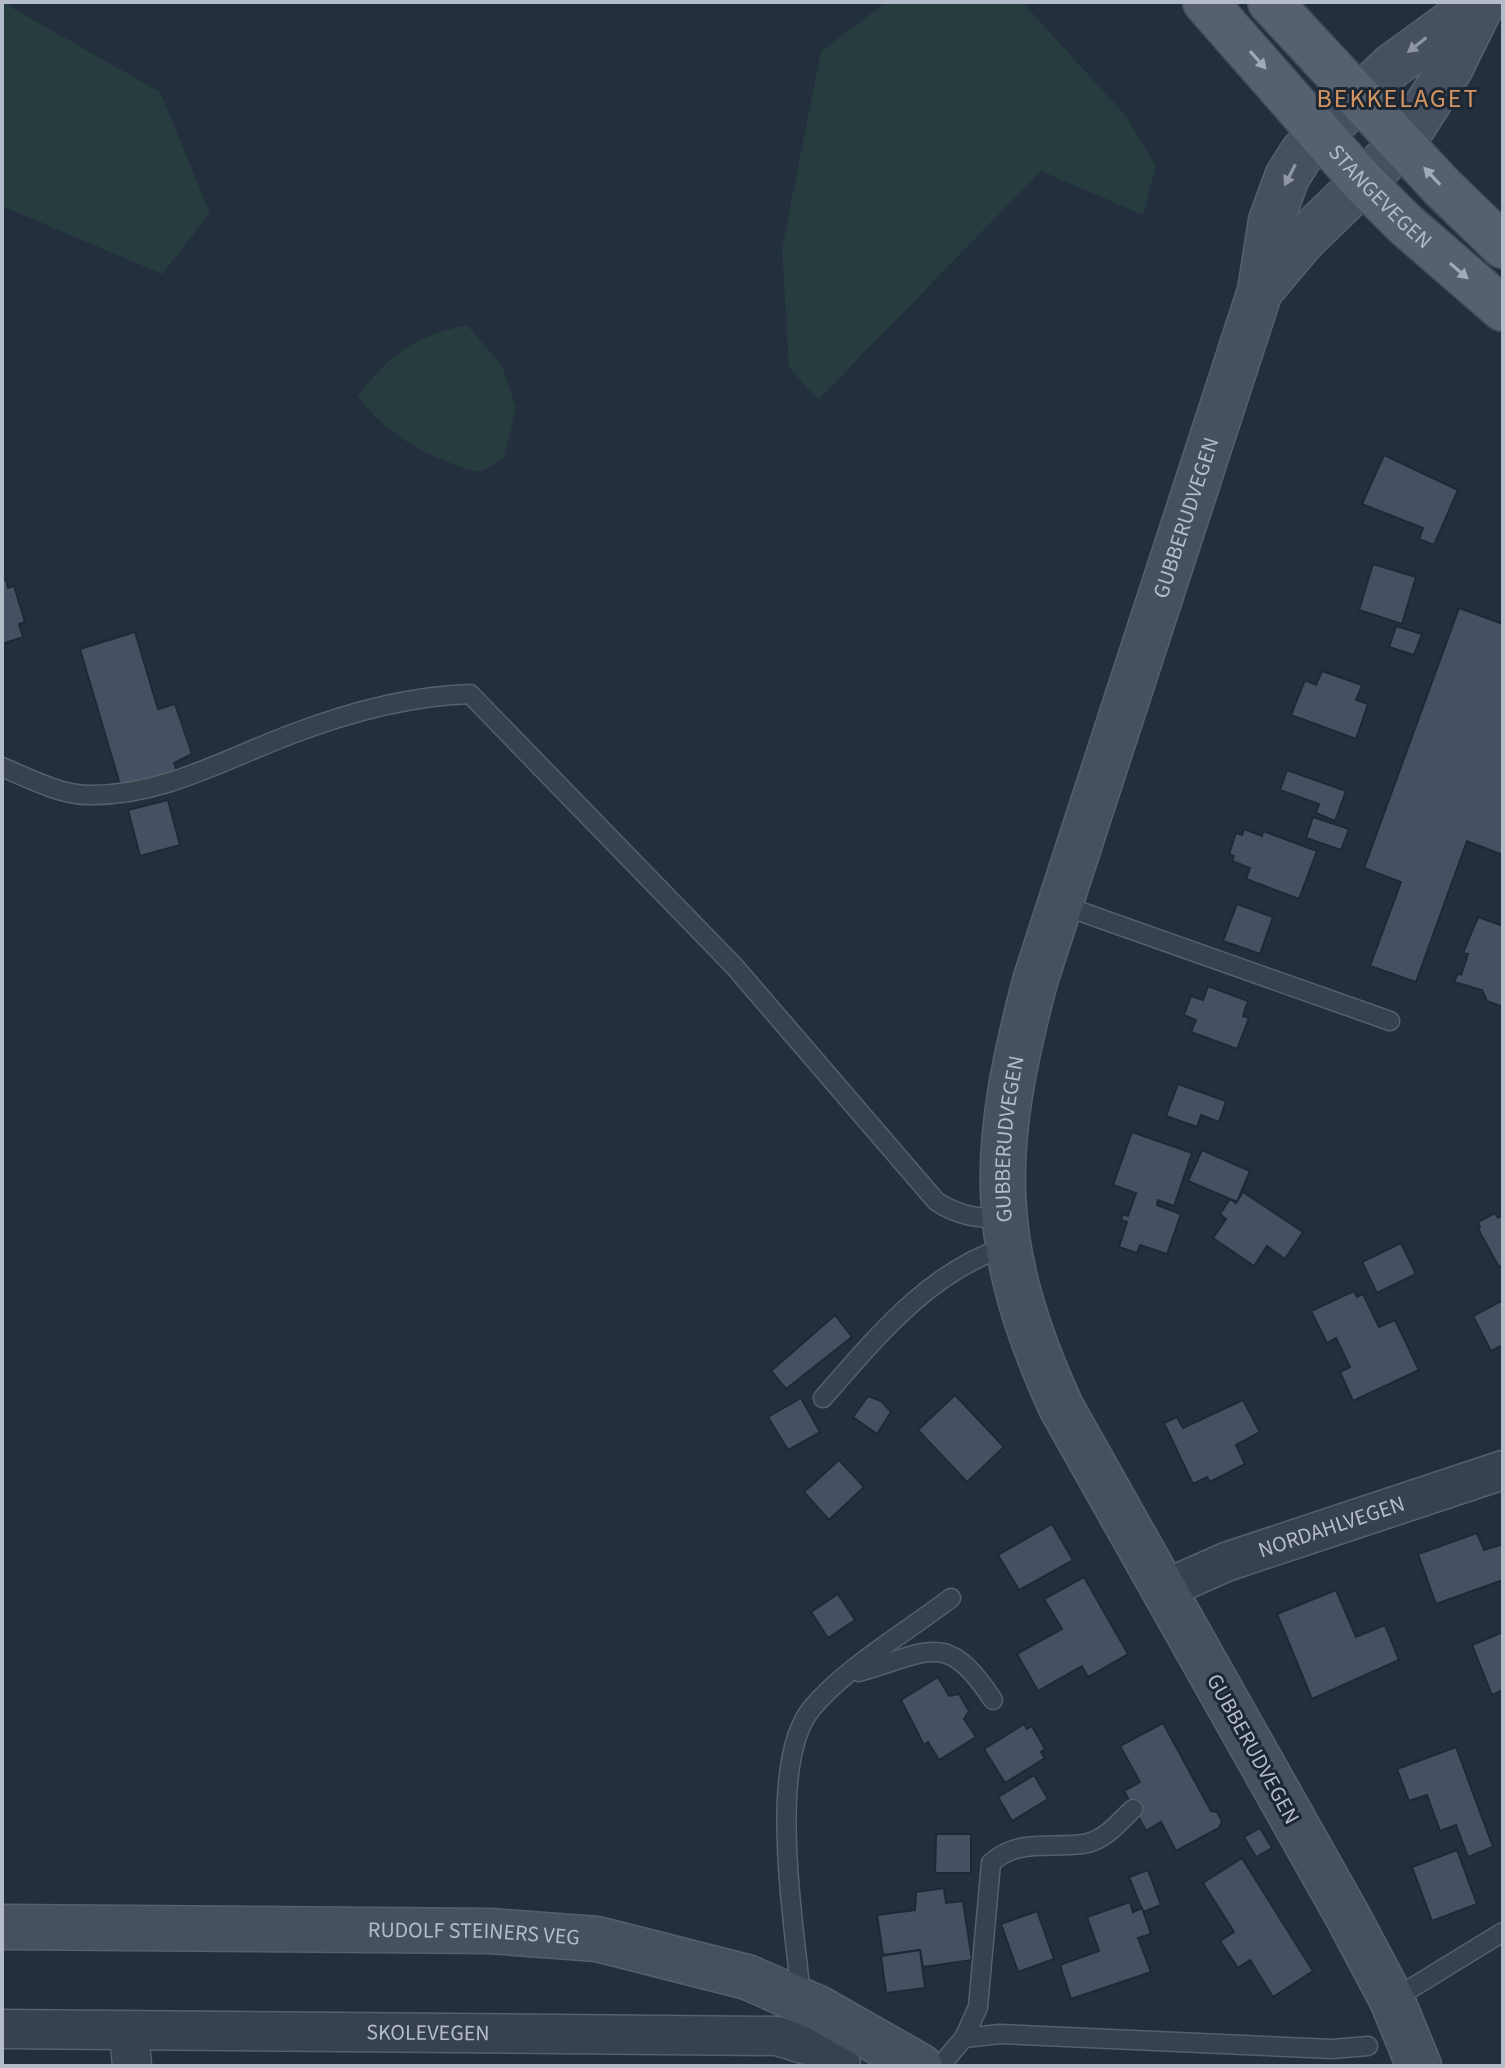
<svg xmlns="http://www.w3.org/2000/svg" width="1505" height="2068" font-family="'Source Sans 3',sans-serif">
<rect width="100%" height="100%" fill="#242f3e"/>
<!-- green -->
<g fill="#263c3f">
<polygon points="2,2 160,92 210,213 162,274 2,206"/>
<polygon points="887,2 1022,2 1126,116 1156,166 1143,215 1041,171 818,400 789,367 782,248 821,51"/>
<path d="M 467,325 L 502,366 L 516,407 L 504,458 L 480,472 C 435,462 385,435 358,396 C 392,352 413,337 467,325 Z"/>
</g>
<!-- building -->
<g fill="#455162" stroke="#1f2835" stroke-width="2">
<polygon points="1384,455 1458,490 1434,545 1419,539 1423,528 1362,504"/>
<polygon points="1373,564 1416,577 1402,624 1359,610"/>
<polygon points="6,579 8,588 14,586 25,622 19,624 23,637 2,644 2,580"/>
<polygon points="1459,608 1503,624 1503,855 1467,841 1416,982 1370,966 1401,882 1364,868"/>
<polygon points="1396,626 1422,634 1414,655 1389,647"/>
<polygon points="135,632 158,709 175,704 192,754 174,763 177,771 121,788 80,649"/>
<polygon points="1322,671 1362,685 1356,700 1368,704 1356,739 1291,715 1305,680 1316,685"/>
<polygon points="1287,770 1346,791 1335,821 1316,813 1319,804 1280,790"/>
<polygon points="168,800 180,845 140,856 128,810"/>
<polygon points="1313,817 1349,829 1341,850 1306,838"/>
<polygon points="1244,829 1262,836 1263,831 1317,851 1299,899 1246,879 1250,868 1232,861 1234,856 1229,854 1236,833 1242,835"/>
<polygon points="1237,904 1273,917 1260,954 1223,941"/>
<polygon points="1478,917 1503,926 1503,1007 1487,1001 1482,990 1454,982 1458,973 1461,975 1468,954 1463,953"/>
<polygon points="1208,986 1248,1001 1243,1016 1249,1018 1237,1049 1191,1032 1196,1020 1184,1015 1191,996 1203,1000"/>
<polygon points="1178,1084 1226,1101 1219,1122 1201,1115 1197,1127 1166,1116"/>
<polygon points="1132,1132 1192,1153 1174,1206 1158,1200 1157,1205 1181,1214 1167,1254 1140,1245 1137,1253 1119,1247 1127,1222 1121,1220 1123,1214 1128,1216 1136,1193 1113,1185"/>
<polygon points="1202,1150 1250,1171 1237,1202 1188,1181"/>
<polygon points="1243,1192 1303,1232 1285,1259 1267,1246 1254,1266 1213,1238 1226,1219 1220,1214 1230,1199 1236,1203"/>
<polygon points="1495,1213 1498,1218 1503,1215 1503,1264 1499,1267 1478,1229 1480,1227 1478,1222"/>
<polygon points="1401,1243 1416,1274 1377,1293 1362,1262"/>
<polygon points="1354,1291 1357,1297 1363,1294 1379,1327 1395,1320 1419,1370 1353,1401 1340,1372 1350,1367 1336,1338 1327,1343 1311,1311"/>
<polygon points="1503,1300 1503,1345 1491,1351 1473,1316"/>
<polygon points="835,1315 852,1337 786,1389 771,1371"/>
<polygon points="955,1395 1004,1447 967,1482 918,1430"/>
<polygon points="868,1396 881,1401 891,1412 877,1434 853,1417"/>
<polygon points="801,1398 820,1432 788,1450 768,1417"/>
<polygon points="1243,1400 1260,1432 1236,1445 1245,1464 1210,1482 1207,1477 1193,1484 1164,1423 1177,1417 1183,1428"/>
<polygon points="839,1460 864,1487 829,1520 804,1492"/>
<polygon points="1052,1524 1073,1560 1019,1590 998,1555"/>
<polygon points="1477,1533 1484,1550 1503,1544 1503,1580 1436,1604 1418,1554"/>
<polygon points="1084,1577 1128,1654 1088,1677 1082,1666 1038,1691 1017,1654 1062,1629 1044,1599"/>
<polygon points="1336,1590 1356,1637 1385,1625 1399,1660 1312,1699 1277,1614"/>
<polygon points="838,1594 855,1620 828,1638 811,1612"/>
<polygon points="1503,1632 1503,1690 1492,1695 1472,1645"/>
<polygon points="938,1677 949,1696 959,1694 969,1711 964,1719 976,1737 939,1760 928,1742 924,1745 901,1700"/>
<polygon points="1163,1723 1211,1811 1217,1812 1222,1821 1219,1828 1176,1851 1161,1822 1146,1831 1124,1791 1140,1782 1120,1746"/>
<polygon points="1024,1724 1027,1729 1032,1726 1045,1749 1041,1752 1045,1758 1005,1783 984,1749"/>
<polygon points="1456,1747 1493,1847 1468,1857 1456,1825 1440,1831 1427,1795 1409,1801 1397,1769"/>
<polygon points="1034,1775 1048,1799 1012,1821 998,1797"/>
<polygon points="1260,1828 1272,1848 1256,1857 1244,1837"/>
<polygon points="936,1834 971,1834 971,1873 935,1873"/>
<polygon points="1457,1850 1477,1904 1432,1921 1412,1867"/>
<polygon points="1242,1858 1313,1971 1273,1997 1250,1960 1238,1968 1220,1941 1234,1932 1203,1883"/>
<polygon points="1148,1870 1161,1905 1143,1912 1129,1877"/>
<polygon points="944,1888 946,1903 963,1901 972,1960 923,1967 920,1950 883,1955 877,1915 915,1910 916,1892"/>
<polygon points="1130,1902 1133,1912 1142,1908 1151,1934 1138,1938 1151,1972 1071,1999 1060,1965 1099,1951 1087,1917"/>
<polygon points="1037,1911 1054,1959 1018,1972 1001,1924"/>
<polygon points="920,1950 925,1988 886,1993 881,1956"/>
</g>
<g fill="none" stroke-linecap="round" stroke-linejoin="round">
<defs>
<g id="lane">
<path d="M 2,767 C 28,778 60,795 89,795 C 163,796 225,759 292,734 C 347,713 411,696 470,694 L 734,966 L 936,1201 C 958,1216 977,1218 1003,1219"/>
<polyline points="1059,904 1390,1021"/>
<path d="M 823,1398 C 875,1339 929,1271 1006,1247"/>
<path d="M 859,1672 C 930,1652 946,1629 993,1700"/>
<path d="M 801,1997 C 795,1927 766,1763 812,1708 C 846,1667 908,1631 951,1598"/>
<polyline points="1392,2000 1503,1932"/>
<path d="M 964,2038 L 978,2007 L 991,1863 C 1018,1837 1054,1850 1088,1843 C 1107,1838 1119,1822 1133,1809"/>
<polyline points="940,2066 964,2038 1000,2034 1332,2049 1368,2046"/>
</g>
<g id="street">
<path id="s1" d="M 1163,1590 L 1226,1562 L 1503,1470"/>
<path id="s2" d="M 2,2029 L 777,2036 L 839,2055 L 841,2066"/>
<polyline points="129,2032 132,2066"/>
</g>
<g id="secondary">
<polyline points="1260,291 1303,240 1402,144 1450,69 1483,2"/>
<path id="s3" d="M 2,1927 L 490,1931 L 597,1939 L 747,1977 L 818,2008 L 920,2066"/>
<path id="s4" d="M 1419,2066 L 1392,2000 L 1347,1915 L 1061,1407 C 986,1242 990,1150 1036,978 L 1260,291 L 1271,221 L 1287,177 L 1302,153 L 1392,66 L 1480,2"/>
</g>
<g id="primary">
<path id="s5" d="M 1205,2 L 1361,180 L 1405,224 L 1503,309"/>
<polyline points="1270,2 1442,187 1503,246"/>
</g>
</defs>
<!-- lane casing -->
<use href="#lane" stroke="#565f6c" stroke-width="21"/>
<!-- street casing -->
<use href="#street" stroke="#565f6c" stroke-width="41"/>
<!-- secondary casing -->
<use href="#secondary" stroke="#565f6c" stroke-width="47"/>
<!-- primary casing -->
<use href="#primary" stroke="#414a57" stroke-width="47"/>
<!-- lane -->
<use href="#lane" stroke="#38414e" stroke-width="18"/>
<!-- street -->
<use href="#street" stroke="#38414e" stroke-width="38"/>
<!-- secondary -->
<use href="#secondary" stroke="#465061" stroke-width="44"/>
<!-- primary -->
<use href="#primary" stroke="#56606e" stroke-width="44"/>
</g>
<!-- one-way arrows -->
<defs><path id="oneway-solid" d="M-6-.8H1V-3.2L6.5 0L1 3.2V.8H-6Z" transform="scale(2)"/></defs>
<g fill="#8e96a5">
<use href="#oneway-solid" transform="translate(1417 45) rotate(142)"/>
<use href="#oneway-solid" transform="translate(1290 175) rotate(117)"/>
</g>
<g fill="#a1aab7">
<use href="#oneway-solid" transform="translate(1258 60) rotate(48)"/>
<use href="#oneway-solid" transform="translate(1432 176) rotate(-133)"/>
<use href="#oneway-solid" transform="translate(1459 271) rotate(41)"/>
</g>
<g text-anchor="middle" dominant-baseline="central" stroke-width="6" stroke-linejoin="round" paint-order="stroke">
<!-- street labels -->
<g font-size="22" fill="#b4bcc9" stroke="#1d2633">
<text stroke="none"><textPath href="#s5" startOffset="262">STANGEVEGEN</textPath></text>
<text stroke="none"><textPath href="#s4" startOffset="1676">GUBBERUDVEGEN</textPath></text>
<text stroke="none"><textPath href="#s4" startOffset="1028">GUBBERUDVEGEN</textPath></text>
<text stroke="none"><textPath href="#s1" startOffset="180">NORDAHLVEGEN</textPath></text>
<text transform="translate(1253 1749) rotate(61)">GUBBERUDVEGEN</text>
<text stroke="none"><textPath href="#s3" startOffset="472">RUDOLF STEINERS VEG</textPath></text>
<text stroke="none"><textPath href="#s2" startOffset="426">SKOLEVEGEN</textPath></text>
</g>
<!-- quarter labels -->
<g font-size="26" letter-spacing="2" fill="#d59563" stroke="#1d2633">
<text x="1398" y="98">BEKKELAGET</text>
</g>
</g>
<!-- border -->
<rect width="1505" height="2068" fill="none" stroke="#b4bcc9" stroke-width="8"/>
</svg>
